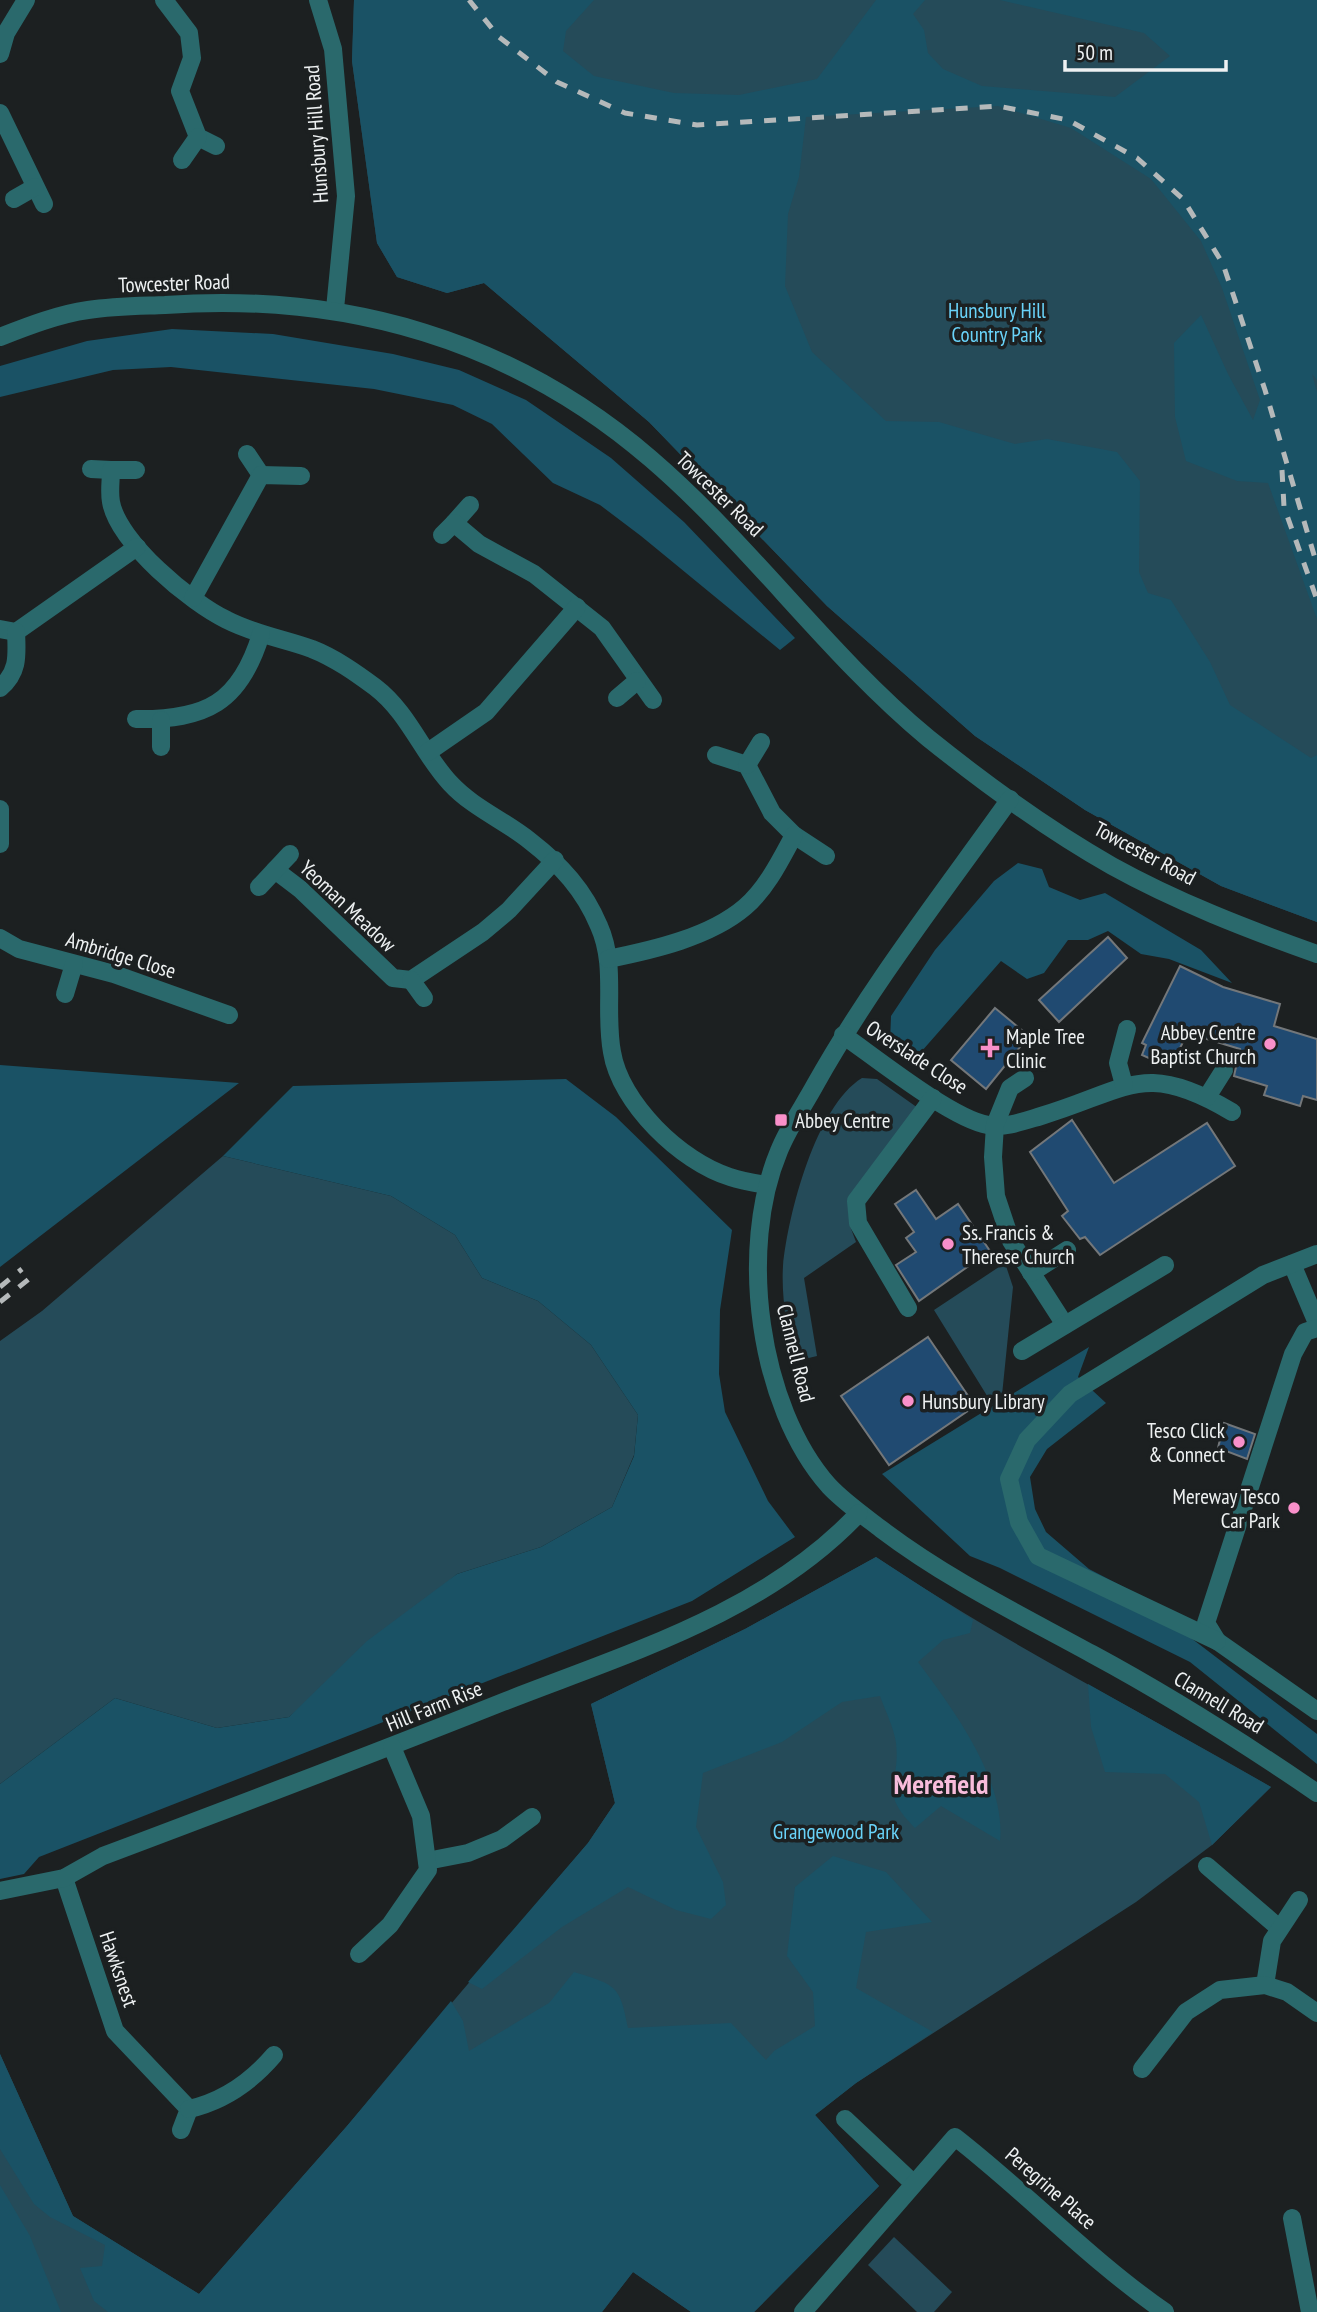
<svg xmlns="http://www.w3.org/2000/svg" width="1317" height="2312" font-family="'PT Sans Narrow',sans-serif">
<rect width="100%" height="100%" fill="#1c2021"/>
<!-- green -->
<g fill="#254b59">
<polygon points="354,0 1317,0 1317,922 1221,886 1085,810 975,736 827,606 649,422 484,283 447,293 397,277 377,243 352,61"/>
<path d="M 862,1078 L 877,1079 L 918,1108 L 850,1226 L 856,1242 L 804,1278 L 817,1356 L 792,1362 C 788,1331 781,1298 783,1266 C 788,1214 816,1106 862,1078 Z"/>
<polygon points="223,1156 391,1196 455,1235 482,1278 538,1301 591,1345 638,1415 634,1455 612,1507 541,1547 457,1574 289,1717 217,1728 115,1698 0,1784 0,1341 42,1311"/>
<polygon points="1005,1263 1013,1287 1002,1395 1005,1401 994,1407 934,1310"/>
<path d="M 876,1557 C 1002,1642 1139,1710 1271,1787 L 1212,1845 L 1136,1902 L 856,2083 L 815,2115 L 879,2186 L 754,2312 L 691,2312 L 633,2272 L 602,2312 L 0,2312 L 0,2054 L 73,2216 L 199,2294 L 347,2126 L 588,1843 L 615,1803 L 591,1704 L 745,1629 Z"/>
<polygon points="894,2237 952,2292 934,2312 917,2312 868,2265"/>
</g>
<!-- forest -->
<g fill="#1a5265">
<polygon points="354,0 594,0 566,31 563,51 594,76 674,93 739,95 817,79 876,0 925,0 913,14 924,30 928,53 943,69 982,86 1115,97 1170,56 1144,33 1000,0 1317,0 1317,380 1312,374 1317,392 1317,619 1268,483 1237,481 1186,461 1175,417 1174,343 1201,315 1228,374 1253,420 1260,400 1222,288 1201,241 1151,179 1071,128 998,106 806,117 799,177 788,214 785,286 812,352 886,421 939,422 1015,444 1047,439 1117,452 1140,481 1139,572 1148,593 1171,600 1210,662 1230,705 1311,758 1317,755 1317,922 1221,886 1085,810 975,736 827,606 649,422 484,283 447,293 397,277 377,243 352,61"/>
<polygon points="172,329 273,334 393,354 459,370 526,400 611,458 684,522 795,638 780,650 641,536 600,505 553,483 492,424 453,405 374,389 171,367 113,370 0,397 0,366 87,341"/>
<polygon points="1018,863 1042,869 1049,887 1080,900 1105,893 1201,950 1232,983 1169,959 1141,954 1108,931 1088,940 1068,940 1044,973 1027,979 1001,961 914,1060 901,1057 890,1043 891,1016 935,950 994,881"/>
<polygon points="0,1065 239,1083 0,1267"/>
<polygon points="566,1079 616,1117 732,1230 720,1310 719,1374 725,1412 768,1501 795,1537 692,1601 39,1857 24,1874 0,1879 0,1784 115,1698 217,1728 289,1717 367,1641 457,1574 541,1547 612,1507 634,1456 638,1415 591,1345 538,1301 482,1278 455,1235 391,1196 223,1156 293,1086"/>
<polygon points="1089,1347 1078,1377 1106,1403 1047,1449 1030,1477 1035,1509 1046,1532 1089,1569 1176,1614 1191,1638 1317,1734 1317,1764 1190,1662 1000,1568 970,1556 882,1474"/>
<path d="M 876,1557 L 973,1620 L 970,1633 L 943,1640 L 918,1662 C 953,1709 1006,1780 1000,1841 L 941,1806 L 915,1828 C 877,1790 901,1785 896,1743 C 894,1728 885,1710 880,1696 L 842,1702 L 782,1742 L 703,1773 L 696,1827 L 723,1882 L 726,1905 L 711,1919 L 676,1910 L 628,1887 L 562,1927 L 482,1989 L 468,1982 L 588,1843 L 615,1803 L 591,1704 L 745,1629 Z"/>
<polygon points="1088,1684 1271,1787 1212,1845 1199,1802 1165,1774 1105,1772 1091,1727"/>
<path d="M 833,1856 L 886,1872 L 932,1922 L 866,1932 L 856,1988 L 933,2032 L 856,2083 L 815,2115 L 879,2186 L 754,2312 L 691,2312 L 633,2272 L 602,2312 L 108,2312 L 94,2301 L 80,2268 L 102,2266 L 105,2245 L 50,2217 L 34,2204 L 0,2149 L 0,2054 L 73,2216 L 199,2294 L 347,2126 L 451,2001 L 463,2021 L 469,2051 L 549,2003 L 574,1972 C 616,1985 620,1985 628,2028 L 731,2023 L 766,2060 L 774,2051 L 815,2026 L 813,1992 L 787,1956 L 795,1887 Z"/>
<polygon points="0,2185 30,2236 61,2312 0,2312"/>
</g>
<!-- building -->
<g fill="#204a71" stroke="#73777a" stroke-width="2">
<polygon points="1108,937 1127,958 1059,1022 1039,1000"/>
<polygon points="1180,966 1223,987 1280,1004 1274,1026 1317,1039 1317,1100 1303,1096 1300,1106 1264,1095 1267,1086 1234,1076 1240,1049 1187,1033 1171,1068 1142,1055 1146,1045 1142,1043"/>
<polygon points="995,1008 1029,1036 986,1089 951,1060"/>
<polygon points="1072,1120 1114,1183 1207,1123 1235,1166 1100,1255 1085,1237 1080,1239 1062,1216 1068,1211 1030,1152"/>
<polygon points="916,1190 936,1219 958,1204 990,1251 919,1301 896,1265 916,1252 906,1238 914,1232 895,1204"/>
<polygon points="928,1337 975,1406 889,1465 841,1396"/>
<polygon points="1224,1423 1255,1434 1247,1459 1218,1448"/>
</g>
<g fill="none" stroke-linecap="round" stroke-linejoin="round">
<!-- minor -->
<g stroke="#2a696c" stroke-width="18">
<polyline points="164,0 189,33 192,58 180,91 198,137 216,146"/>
<polyline points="318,0 333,49 346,196 335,309"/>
<polyline points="0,54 6,33 26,0"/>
<polyline points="0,113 44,204"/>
<polyline points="182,160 198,137"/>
<polyline points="14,199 35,187"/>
<path d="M 0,337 C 28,326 59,314 88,310 C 114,306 140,306 165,305 C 346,292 513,340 651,459 C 751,545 827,654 928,738 C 984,783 1050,831 1112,866 C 1177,902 1247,929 1317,954"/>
<polyline points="247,454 261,475"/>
<polyline points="91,469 111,470"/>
<path d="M 136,470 L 111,470 C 111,480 109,492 111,502 C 118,542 191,603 227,620 C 254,634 284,639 312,649 C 335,658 356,673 375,687 C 409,713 422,753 450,783 C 473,808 504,820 530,841 C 561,865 584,890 599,926 C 617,966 604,1010 612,1052 C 620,1103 681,1162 730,1177 C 742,1181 755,1183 767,1185"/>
<polyline points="454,523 470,505"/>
<polyline points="442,535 454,523 479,544 534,574 602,628 653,700"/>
<polyline points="193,598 261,475 301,476"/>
<polyline points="0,629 16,632 137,547"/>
<path d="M 0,688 C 19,672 17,655 16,632"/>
<polyline points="617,698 637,681"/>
<path d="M 136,719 C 206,720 240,703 261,634"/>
<polyline points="161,747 161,720"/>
<polyline points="428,752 486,712 577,607"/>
<polyline points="716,755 747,765 772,813 794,835 826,856"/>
<polyline points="747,765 761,742"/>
<path d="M 1010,799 C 943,893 871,985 815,1085 C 803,1107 788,1128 779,1151 C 738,1248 758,1406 829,1486 C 844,1502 864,1516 881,1529 C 947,1579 1019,1614 1092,1654 C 1170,1696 1244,1743 1317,1793"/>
<polyline points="0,809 0,844"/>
<polyline points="275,870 300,889 393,978 411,980 483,932 509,910 555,860"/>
<polyline points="259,887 290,854"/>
<polyline points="0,938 19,949 114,974 229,1015"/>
<path d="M 608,959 C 653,950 710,937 745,907 C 767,888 781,859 794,835"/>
<polyline points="411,980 424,998"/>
<polyline points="65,994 74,964"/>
<path d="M 843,1035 C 876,1058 952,1119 988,1125 C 1006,1128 1024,1121 1041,1116 C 1128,1090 1143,1059 1232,1112"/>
<polyline points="1025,1078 1010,1088 995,1125 993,1157 996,1196 1011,1241 1065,1325"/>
<polyline points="1124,1085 1118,1063 1127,1029"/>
<polyline points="1207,1097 1224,1070"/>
<polyline points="1292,1264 1317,1323"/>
<polyline points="1031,1273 1067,1250"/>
<polyline points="908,1308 858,1223 856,1201 933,1098"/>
<polyline points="1317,1328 1305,1332 1293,1354 1206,1623 1217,1641 1317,1711"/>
<polyline points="1022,1351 1165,1265"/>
<polyline points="1217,1641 1038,1556 1019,1522 1009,1479 1027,1440 1070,1394 1263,1275 1317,1254"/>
<polyline points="427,1861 468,1853 502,1839 532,1817"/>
<polyline points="1207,1866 1279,1928"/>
<polyline points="64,1878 115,2031 189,2109 181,2130"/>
<path d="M 0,1891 L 64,1878 L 103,1856 C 236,1806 370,1755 503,1702 C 628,1653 765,1613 859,1513"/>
<polyline points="359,1954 390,1925 428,1870 421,1816 392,1747"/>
<polyline points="1265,1985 1272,1941 1299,1900"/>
<polyline points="1142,2069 1186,2012 1220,1990 1265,1985 1287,1992 1317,2013"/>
<path d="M 189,2109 C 224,2101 251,2082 274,2055"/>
<polyline points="845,2119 913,2183"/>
<polyline points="1292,2218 1310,2312"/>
<path d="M 803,2312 L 955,2137 C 1027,2193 1090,2260 1165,2312"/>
</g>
<!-- rail -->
<g stroke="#b5b9ba" stroke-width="5" stroke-dasharray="12 12" stroke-linecap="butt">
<polyline points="469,0 499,37 557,82 625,113 697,125 998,106 1068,120 1137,158 1183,199 1223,264 1265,390 1317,565"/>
<polyline points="1282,470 1284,507 1317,600"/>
<polyline points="0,1287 22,1269"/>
<polyline points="0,1302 29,1279"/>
</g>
</g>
<!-- markers -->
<g fill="#f990ca" stroke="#1c2021" stroke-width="2.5">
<circle cx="1270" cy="1044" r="7"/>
<path d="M986.5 1037.5h7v7h7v7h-7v7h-7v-7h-7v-7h7z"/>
<rect x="774" y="1113" width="14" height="14" rx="3.5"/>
<circle cx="948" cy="1244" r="7"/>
<circle cx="908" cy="1401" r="7"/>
<circle cx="1239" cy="1442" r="7"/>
<circle cx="1294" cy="1508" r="7"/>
</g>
<g text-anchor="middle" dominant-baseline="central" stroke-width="7" stroke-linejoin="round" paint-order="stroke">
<!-- street labels -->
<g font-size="21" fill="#eef1f2" stroke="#1c2021">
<text transform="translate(316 134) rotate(-94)">Hunsbury Hill Road</text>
<text transform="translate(174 283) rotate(-2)">Towcester Road</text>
<text transform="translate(720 494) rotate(44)">Towcester Road</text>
<text transform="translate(1145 853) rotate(28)">Towcester Road</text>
<text transform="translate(348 906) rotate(43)">Yeoman Meadow</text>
<text transform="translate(121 955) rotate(17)">Ambridge Close</text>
<text transform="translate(917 1057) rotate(33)">Overslade Close</text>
<text transform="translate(796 1353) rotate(76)">Clannell Road</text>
<text transform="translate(1219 1702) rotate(31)">Clannell Road</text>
<text transform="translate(434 1706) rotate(-22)">Hill Farm Rise</text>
<text transform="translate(119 1969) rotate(71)">Hawksnest</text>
<text transform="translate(1051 2188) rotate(41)">Peregrine Place</text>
</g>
<!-- park labels -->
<g font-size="21" fill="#69d3f9" stroke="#1c2021">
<text x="997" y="310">Hunsbury Hill<tspan x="997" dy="24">Country Park</tspan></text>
<text x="836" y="1831">Grangewood Park</text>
</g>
<!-- poi labels -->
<g font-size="21" fill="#eef1f2" stroke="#1c2021" text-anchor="start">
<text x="1256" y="1032" text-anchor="end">Abbey Centre<tspan x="1256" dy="24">Baptist Church</tspan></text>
<text x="1006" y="1036">Maple Tree<tspan x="1006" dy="24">Clinic</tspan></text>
<text x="795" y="1120">Abbey Centre</text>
<text x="962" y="1232">Ss. Francis &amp;<tspan x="962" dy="24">Therese Church</tspan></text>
<text x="922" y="1401">Hunsbury Library</text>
<text x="1225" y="1430" text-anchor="end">Tesco Click<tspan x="1225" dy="24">&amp; Connect</tspan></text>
<text x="1280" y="1496" text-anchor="end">Mereway Tesco<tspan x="1280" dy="24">Car Park</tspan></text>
</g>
<!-- district labels -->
<g font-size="28" font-weight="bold" fill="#f8bcdb" stroke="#1c2021">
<text x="941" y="1783">Merefield</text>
</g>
</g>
<!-- scale -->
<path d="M1065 60v10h161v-10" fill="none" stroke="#eef1f2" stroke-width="3.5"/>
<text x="1076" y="60" font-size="21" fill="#eef1f2" stroke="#1c2021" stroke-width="5" paint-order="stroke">50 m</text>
</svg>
